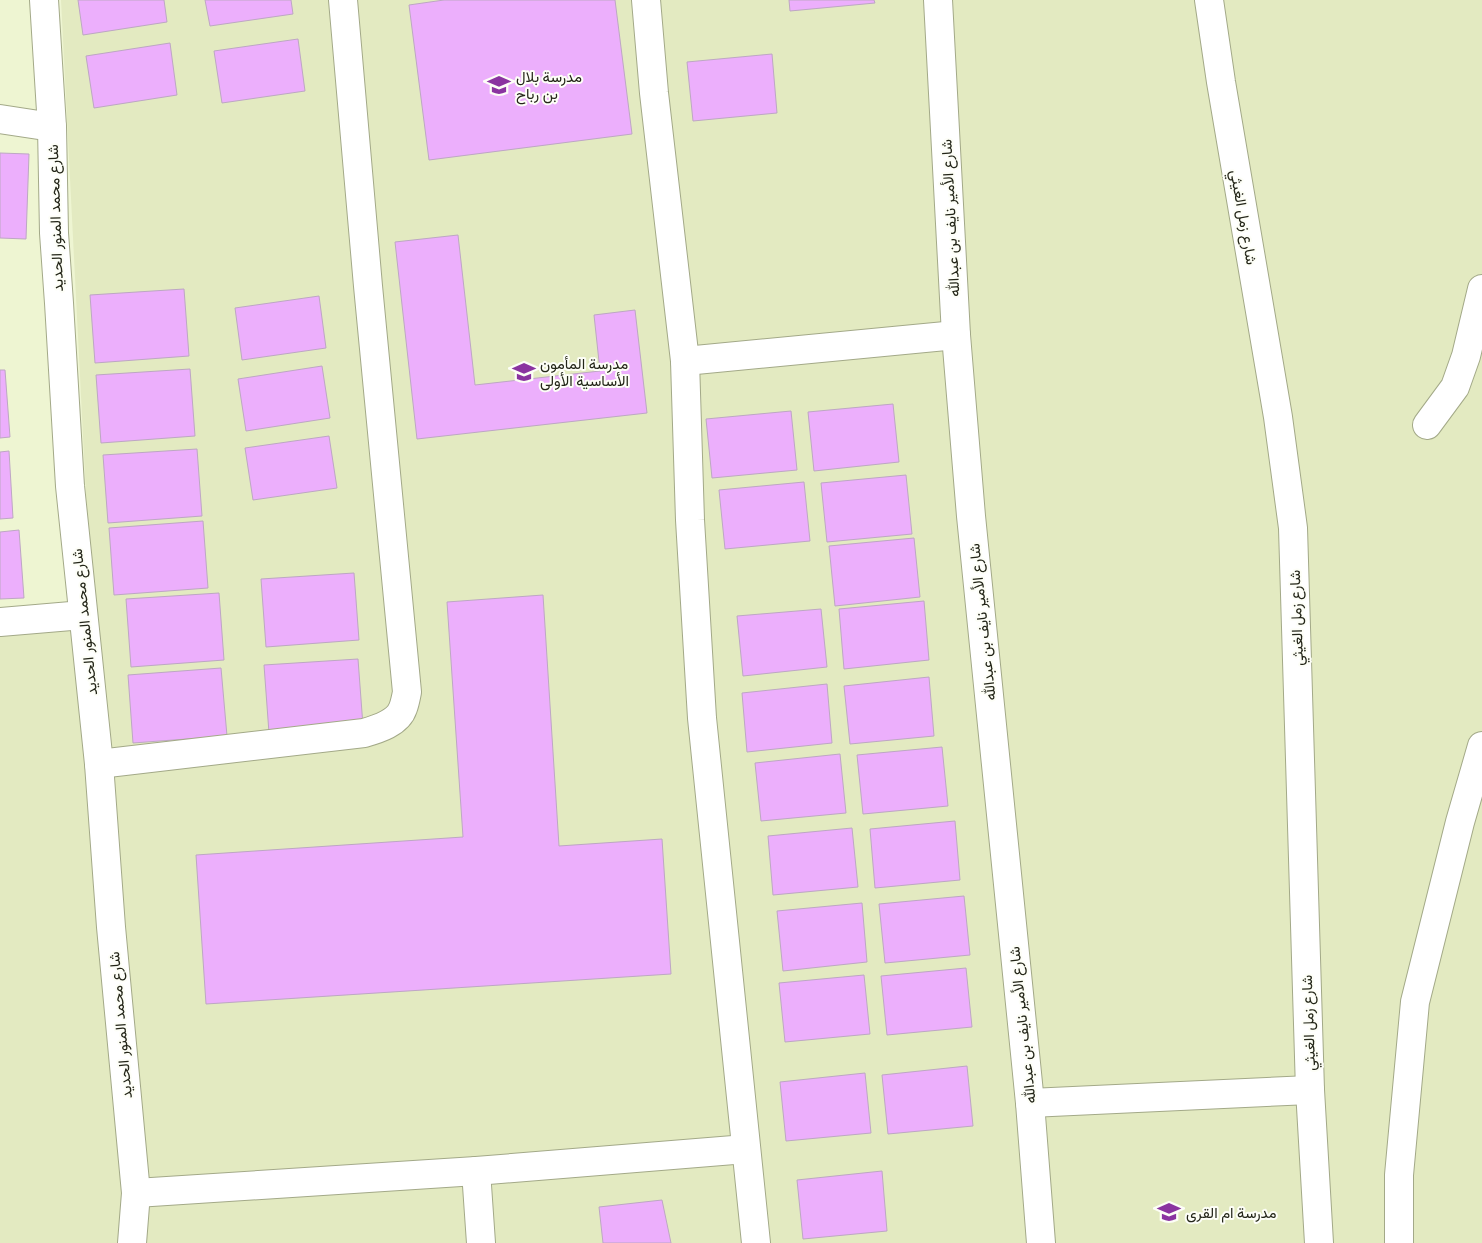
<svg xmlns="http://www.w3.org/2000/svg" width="1482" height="1243" font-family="'Source Serif 4',Vazirmatn,serif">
<rect width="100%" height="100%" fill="#eef5d2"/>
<!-- built -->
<polygon fill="#e3eac1" points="61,0 1482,0 1482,1243 0,1243 0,624 92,614"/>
<!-- building -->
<g fill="#ecaffc" stroke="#bda7c3">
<polygon points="78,0 164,0 167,22 83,35"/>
<polygon points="205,0 291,0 293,14 210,26"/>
<polygon points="444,0 615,0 632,134 429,160 409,5"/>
<polygon points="789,0 874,0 875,3 790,11"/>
<polygon points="298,39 305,91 222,103 214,51"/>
<polygon points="170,43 177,95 94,108 86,56"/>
<polygon points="772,54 777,113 693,121 687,62"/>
<polygon points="0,153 29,154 26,239 0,238"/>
<polygon points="458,235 475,385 600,371 594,315 635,310 647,413 417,439 395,242"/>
<polygon points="184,289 189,356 95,363 90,295"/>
<polygon points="319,296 326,348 242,360 235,308"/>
<polygon points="322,366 330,418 246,431 238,379"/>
<polygon points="190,369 195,436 101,443 96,375"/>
<polygon points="0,370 5,370 10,437 0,438"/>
<polygon points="893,404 899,462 814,471 808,412"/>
<polygon points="791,411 797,470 712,478 706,419"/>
<polygon points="329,436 337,488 253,500 245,448"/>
<polygon points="197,449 202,516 108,523 103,455"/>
<polygon points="9,451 13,518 0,519 0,452"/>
<polygon points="906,475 912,534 827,542 821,483"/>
<polygon points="804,482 810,541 725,549 719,490"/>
<polygon points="203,521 208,588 114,595 109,528"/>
<polygon points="19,530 24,598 0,599 0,532"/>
<polygon points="914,538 920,597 835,606 829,546"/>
<polygon points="354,573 359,640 266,647 261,579"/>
<polygon points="219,593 224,660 131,667 126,599"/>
<polygon points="543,595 559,846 662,839 671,974 206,1004 196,855 463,837 447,602"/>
<polygon points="924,601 929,660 844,669 839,609"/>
<polygon points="821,609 827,667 743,676 737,616"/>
<polygon points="358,659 363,726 269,733 264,665"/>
<polygon points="221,668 227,736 133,743 128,675"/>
<polygon points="929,677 934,736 850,744 844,686"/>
<polygon points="827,684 832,743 747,752 742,693"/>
<polygon points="942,747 948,806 863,814 857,755"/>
<polygon points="840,754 846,813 761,821 755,763"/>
<polygon points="955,821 960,880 875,888 870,829"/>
<polygon points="852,828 858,887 773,895 768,836"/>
<polygon points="964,896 970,955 885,963 879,904"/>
<polygon points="862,903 867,962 783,971 777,911"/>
<polygon points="966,968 972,1027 887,1035 881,976"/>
<polygon points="864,975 870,1034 785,1042 779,983"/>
<polygon points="967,1066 973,1126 888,1134 882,1075"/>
<polygon points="865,1073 871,1133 786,1141 780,1082"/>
<polygon points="882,1171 887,1231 803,1239 797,1180"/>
<polygon points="662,1200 671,1243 603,1243 599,1207"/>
</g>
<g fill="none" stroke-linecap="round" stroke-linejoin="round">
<defs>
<g id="street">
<polyline points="646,0 654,93 685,361 690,520 702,718 756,1243"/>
<polyline points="0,119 52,127"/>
<polyline points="685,361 956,335"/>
<polyline points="1427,425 1455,387 1466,356 1482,289"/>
<path d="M 99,764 L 364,733 C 378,729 398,723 403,708 C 405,703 406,697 407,692 L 368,286 L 343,0"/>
<polyline points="1030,1103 1310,1090"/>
<polyline points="476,1171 481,1243"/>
<polyline points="136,1193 476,1171 746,1149"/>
<polyline points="1399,1243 1399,1175 1415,1002 1460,822 1482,746"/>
</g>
<g id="secondary">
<polyline points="44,0 52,127 54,233 59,303 70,486 99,764 111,927 136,1193 132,1243"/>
<polyline points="938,0 956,335 971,516 1030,1103 1041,1243"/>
<polyline points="1209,0 1221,82 1278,417 1293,528 1310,1090 1319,1243"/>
<polyline points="0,622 83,615"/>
</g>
</defs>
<!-- street casing -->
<use href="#street" stroke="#a3a988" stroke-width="30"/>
<!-- secondary casing -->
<use href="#secondary" stroke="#a3a988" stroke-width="30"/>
<!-- street -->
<use href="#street" stroke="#fff" stroke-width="28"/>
<!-- secondary -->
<use href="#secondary" stroke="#fff" stroke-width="28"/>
</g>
<!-- icons -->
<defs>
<symbol id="school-bare" viewBox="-9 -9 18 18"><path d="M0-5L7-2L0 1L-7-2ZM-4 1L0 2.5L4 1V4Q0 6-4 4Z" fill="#8a33a0" stroke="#fdfef7" stroke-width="2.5" paint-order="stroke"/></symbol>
</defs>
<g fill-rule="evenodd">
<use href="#school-bare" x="483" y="69" width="32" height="32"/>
<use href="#school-bare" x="508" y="356" width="32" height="32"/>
<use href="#school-bare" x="1153" y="1196" width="32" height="32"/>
</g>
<g text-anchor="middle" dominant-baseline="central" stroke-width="4" stroke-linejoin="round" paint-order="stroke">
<!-- poi labels -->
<g font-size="15" fill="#232518" stroke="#fdfef7" text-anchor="start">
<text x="516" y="76">مدرسة بلال<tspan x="516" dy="17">بن رباح</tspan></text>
<text x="540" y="363">مدرسة المأمون<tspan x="540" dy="17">الأساسية الأولى</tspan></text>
<text x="1186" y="1212">مدرسة ام القرى</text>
</g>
<!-- street labels -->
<g font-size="15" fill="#232518" stroke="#fdfef7">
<text transform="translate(1244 217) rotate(80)">شارع زمل الغيثي</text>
<text transform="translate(55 218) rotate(-92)">شارع محمد المنور الحديد</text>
<text transform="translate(950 218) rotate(-93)">شارع الأمير نايف بن عبدالله</text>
<text transform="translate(1296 618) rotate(-92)">شارع زمل الغيثي</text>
<text transform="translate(84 622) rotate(-96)">شارع محمد المنور الحديد</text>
<text transform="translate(982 622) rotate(-96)">شارع الأمير نايف بن عبدالله</text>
<text transform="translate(1308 1023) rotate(-92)">شارع زمل الغيثي</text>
<text transform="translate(120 1025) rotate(-95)">شارع محمد المنور الحديد</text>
<text transform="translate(1022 1025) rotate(-96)">شارع الأمير نايف بن عبدالله</text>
</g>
</g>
</svg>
